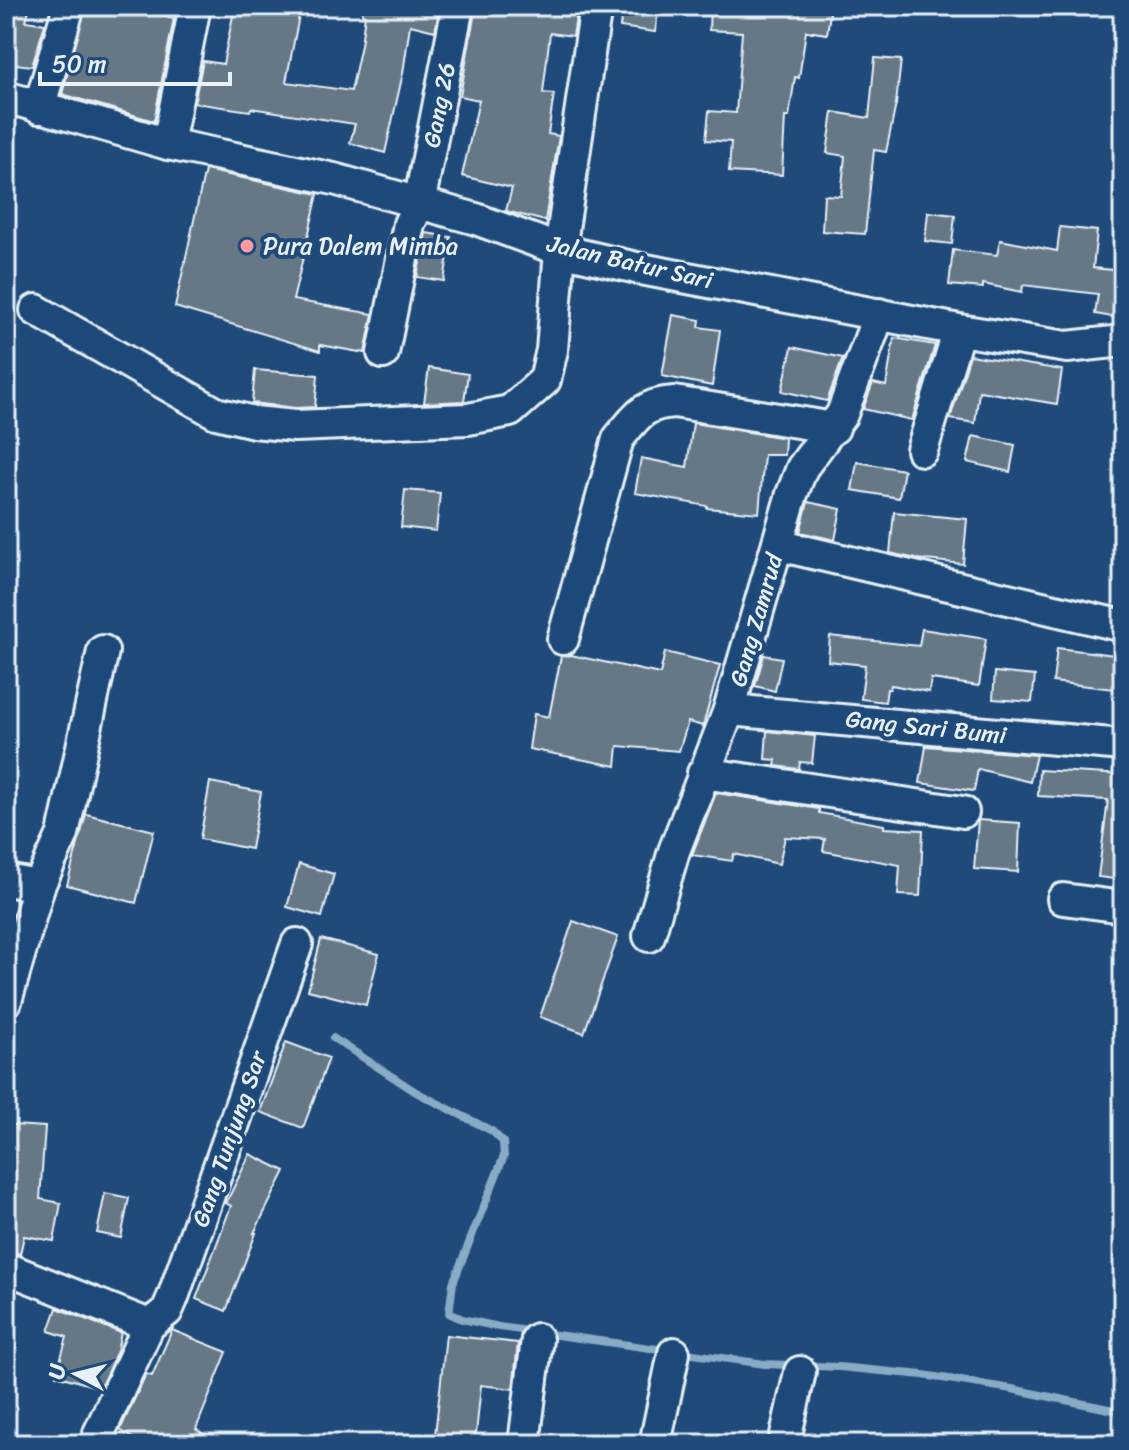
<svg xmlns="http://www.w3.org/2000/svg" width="1129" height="1450" font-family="Sriracha,sans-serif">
<rect width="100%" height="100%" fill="#1f4a7a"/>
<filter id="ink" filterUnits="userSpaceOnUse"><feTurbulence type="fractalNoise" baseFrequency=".0125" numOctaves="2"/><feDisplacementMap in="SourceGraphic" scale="16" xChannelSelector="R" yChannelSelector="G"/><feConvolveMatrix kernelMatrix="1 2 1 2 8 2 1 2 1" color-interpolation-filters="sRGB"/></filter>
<g filter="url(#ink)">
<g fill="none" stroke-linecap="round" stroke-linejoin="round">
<!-- stream -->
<polyline stroke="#88abc6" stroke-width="8" points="333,1038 416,1092 492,1131 503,1142 504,1156 453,1283 449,1313 462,1319 499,1327 765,1364 839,1367 923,1375 1012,1389 1123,1412"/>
</g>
<!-- building -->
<g fill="#667886" stroke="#e8f1f8" stroke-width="2">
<polygon points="6,6 30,6 26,21 45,24 32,66 15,64 13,73 6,72"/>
<polygon points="86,6 113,6 174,18 154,121 62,94"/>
<polygon points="235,6 301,6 286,82 351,91 361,45 365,15 362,14 363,6 440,6 435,31 410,25 403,73 385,153 350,143 355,124 251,108 250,111 194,103 203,61 223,64"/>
<polygon points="476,6 578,6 573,36 550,33 543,93 554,94 548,134 559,136 545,221 506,211 512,188 462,176 479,100 460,96"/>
<polygon points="623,6 659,6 655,32 620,27"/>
<polygon points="710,6 831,6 827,34 806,31 799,78 795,77 789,117 785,117 782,175 729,172 731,142 706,140 709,111 736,113 742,32 709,30"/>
<polygon points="875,58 901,60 896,104 886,152 874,150 865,234 822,231 824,195 841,196 845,156 827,153 833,112 869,118"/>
<polygon points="205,170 318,194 293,300 373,314 365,353 320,345 320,351 175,307"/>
<polygon points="928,212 955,215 952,244 925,241"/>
<polygon points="1060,227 1097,231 1093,268 1123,271 1119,318 1095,314 1098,294 1023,285 1022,292 983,284 983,288 949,285 953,250 997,255 1000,240 1057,251"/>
<polygon points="426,233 451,237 444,281 417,277"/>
<polygon points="673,315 700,320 699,327 720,330 712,386 662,376"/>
<polygon points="894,338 935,345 912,420 863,409 873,383 886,386"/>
<polygon points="792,347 843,358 827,401 782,391"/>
<polygon points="970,355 1062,370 1057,404 979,391 975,423 950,419"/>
<polygon points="429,368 468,374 464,401 424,403"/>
<polygon points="255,370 318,375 315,407 296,408 252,403"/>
<polygon points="693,423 785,438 784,455 764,455 759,513 707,508 707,506 635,493 641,458 687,467"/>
<polygon points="973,436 1015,445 1010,472 967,462"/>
<polygon points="857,462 904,470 899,498 852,490"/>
<polygon points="405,490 440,493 436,531 401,527"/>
<polygon points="808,502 841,509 835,540 800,532"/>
<polygon points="894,512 967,519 963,564 916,559 890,553"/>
<polygon points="922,629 986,639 979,686 931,679 929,692 891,685 890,689 887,689 885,702 861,699 865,665 828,661 830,636 919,646"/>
<polygon points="1057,648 1123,656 1123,690 1053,682"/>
<polygon points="665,652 720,665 703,726 688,722 679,751 618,746 616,766 529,749 534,714 549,717 561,656 571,655 660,674"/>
<polygon points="764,655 782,658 775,691 755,686"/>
<polygon points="995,672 1035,676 1032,702 993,699"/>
<polygon points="767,731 815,736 812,763 800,762 799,769 775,766 776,760 765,759"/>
<polygon points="926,746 1036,755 1030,782 978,769 974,791 920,783"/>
<polygon points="1039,770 1123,775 1123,880 1098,877 1108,800 1038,796"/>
<polygon points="210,782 261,792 251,849 200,839"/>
<polygon points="716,793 819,809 819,813 884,825 884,828 923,830 920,896 898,895 900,865 823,851 825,839 785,837 779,864 734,854 732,861 692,855"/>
<polygon points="86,814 154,831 136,903 67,885"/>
<polygon points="978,820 1020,823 1018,872 974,869"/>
<polygon points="299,864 334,874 322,917 287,907"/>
<polygon points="573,921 618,937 584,1033 540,1017"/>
<polygon points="321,939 379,954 366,1005 308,990"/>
<polygon points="286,1042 329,1058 303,1128 260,1112"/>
<polygon points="13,1125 45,1127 40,1199 61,1203 54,1241 24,1236 20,1254 6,1250 6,1188 9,1189"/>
<polygon points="250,1154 285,1171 254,1233 256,1233 226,1311 196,1299 231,1206 226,1203"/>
<polygon points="105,1193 129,1198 121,1238 97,1233"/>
<polygon points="57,1308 121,1333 117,1351 100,1388 56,1375 67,1337 49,1331"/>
<polygon points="172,1330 227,1352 196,1429 220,1444 142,1444 120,1430 146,1374 152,1376"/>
<polygon points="446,1335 518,1343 513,1389 481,1385 475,1444 434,1444"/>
</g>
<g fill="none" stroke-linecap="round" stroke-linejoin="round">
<defs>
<g id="street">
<polyline points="6,97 168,144 334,179 476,219 560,250 641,269 959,330 1067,347 1123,341"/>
<polyline points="39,108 69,6"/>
<polyline points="168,144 195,6"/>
<polyline points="36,310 216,413 254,422 295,426 468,419 510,411 545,380 552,350 560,250 596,6"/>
<polyline points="383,353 409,224 419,204 458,6"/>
<polyline points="922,450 959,330"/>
<polyline points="778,545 1123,626"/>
<path d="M 563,639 L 618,439 C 637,416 643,404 674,402 L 834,428"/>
<polyline points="729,710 1123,745"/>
<polyline points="703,773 963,812"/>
<polyline points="6,880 39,886"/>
<polyline points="1063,899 1123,907"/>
<polyline points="649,936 674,851 729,710 792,494 802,468 842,414 879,314"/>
<polyline points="6,1001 39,886 63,834 103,651"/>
<polyline points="6,1268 149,1325"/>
<polyline points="97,1444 99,1433 149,1325 167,1311 173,1297 297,944"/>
<polyline points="524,1444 537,1339"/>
<polyline points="655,1444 674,1353"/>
<polyline points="784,1444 800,1372"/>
</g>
</defs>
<!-- street casing -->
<use href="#street" stroke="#e8f1f8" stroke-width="36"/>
<!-- street -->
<use href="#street" stroke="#1f4a7a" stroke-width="30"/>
</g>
</g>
<!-- markers -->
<circle fill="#ff9aa2" stroke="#1f4a7a" stroke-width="3" cx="247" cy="246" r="8"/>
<g text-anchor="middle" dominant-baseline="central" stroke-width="8" stroke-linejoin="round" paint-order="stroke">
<!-- street labels -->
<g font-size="24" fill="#e8f1f8" stroke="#1f4a7a">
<text transform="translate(439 105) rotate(-79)">Gang 26</text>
<text transform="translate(630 262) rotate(13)">Jalan Batur Sari</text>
<text transform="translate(756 620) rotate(-74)">Gang Zamrud</text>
<text transform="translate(926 727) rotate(6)">Gang Sari Bumi</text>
<text transform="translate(229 1139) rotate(-71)">Gang Tunjung Sar</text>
</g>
<!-- poi labels -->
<g font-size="24" fill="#e8f1f8" stroke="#1f4a7a" text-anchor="start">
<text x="263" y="246">Pura Dalem Mimba</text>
</g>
</g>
<!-- margin -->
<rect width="1129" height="1450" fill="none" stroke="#1f4a7a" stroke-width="32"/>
<rect x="16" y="16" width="1097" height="1418" fill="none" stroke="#e8f1f8" stroke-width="3" filter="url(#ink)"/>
<!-- north arrow -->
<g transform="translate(76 1374) rotate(277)" stroke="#1f4a7a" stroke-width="6" paint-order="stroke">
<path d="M0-6L14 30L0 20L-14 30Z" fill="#e8f1f8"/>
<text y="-12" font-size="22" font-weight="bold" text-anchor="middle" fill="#e8f1f8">U</text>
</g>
<!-- scale -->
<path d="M40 72v12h190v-12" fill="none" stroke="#e8f1f8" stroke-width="4"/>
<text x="52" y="72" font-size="24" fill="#e8f1f8" stroke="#1f4a7a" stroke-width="6" paint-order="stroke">50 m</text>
</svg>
